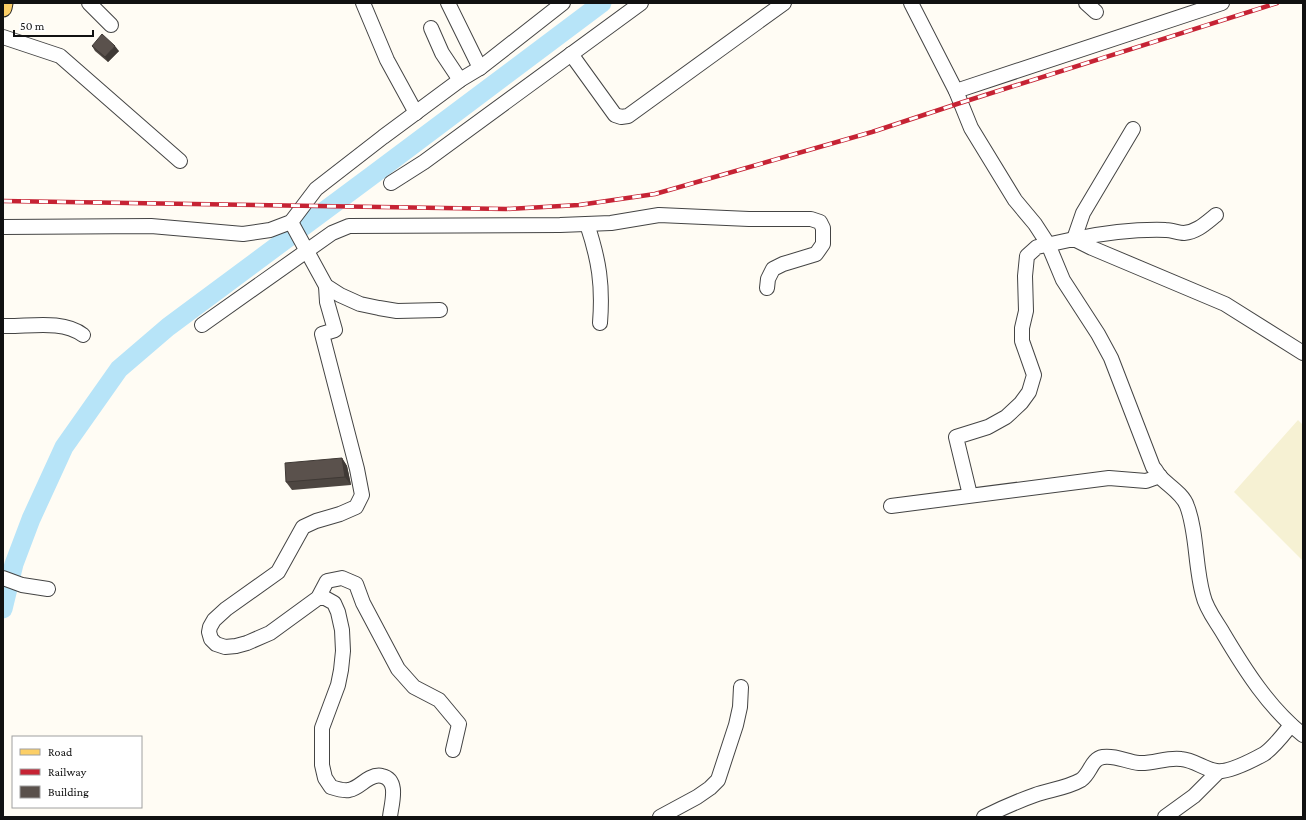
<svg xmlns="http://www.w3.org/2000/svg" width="1306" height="820" font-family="'Crimson Pro',serif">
<rect width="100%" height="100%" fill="#fffcf4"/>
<!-- farmland -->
<polygon fill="#f6f1d3" points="1298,420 1303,425 1303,561 1234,492"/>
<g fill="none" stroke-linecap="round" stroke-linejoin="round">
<!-- river -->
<polyline stroke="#b7e4f8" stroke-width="19" points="3,609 14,564 31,519 64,447 119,369 168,327 370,177 602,3"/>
<defs>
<g id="minor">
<polyline points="89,3 111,25"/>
<polyline points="363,3 387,60 416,113"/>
<polyline points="448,3 480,68"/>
<path d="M 911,3 L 956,91 L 971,128 L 1015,200 L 1035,224 L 1048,244 L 1063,280 L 1098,334 L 1111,358 L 1153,467 C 1156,470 1158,474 1160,477 C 1169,486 1183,494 1187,506 C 1197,532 1195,567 1203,595 C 1206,609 1216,621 1223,633 C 1245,670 1269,708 1303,735"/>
<polyline points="1086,3 1096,12"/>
<polyline points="431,28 442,53 460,80"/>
<polyline points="3,37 60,56 180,161"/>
<polyline points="571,54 615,115 621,117 628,116 784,3"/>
<polyline points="956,91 1222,3"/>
<polyline points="391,183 424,162 641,3"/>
<polyline points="291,222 326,286 340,295 360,304 379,308 397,311 440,310"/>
<path d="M 587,224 C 599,260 603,285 600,323"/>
<polyline points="3,227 151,226 243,234 270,230 291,222 316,189 383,137 460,80 480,68 563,3"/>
<path d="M 1074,239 C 1104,233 1135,229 1166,230 C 1172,230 1178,233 1184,233 C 1197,232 1206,223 1216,215"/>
<polyline points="1074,239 1083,213 1133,129"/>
<polyline points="326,286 327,302 335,330 322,334 357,469 362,495 356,507 340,514 316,521 303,527 278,572 226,609 214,620 210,627 209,632 211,639 216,644 225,647 236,646 247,643 270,633 318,598 327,581 342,578 356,584 363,603 398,669 414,687 439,700 459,724 453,750"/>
<polyline points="202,325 332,233 349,226 560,225 611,223 659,215 749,219 811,219 820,222 823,228 823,244 816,254 783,264 773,269 768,279 767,288"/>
<path d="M 3,326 C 28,327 62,319 83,335"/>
<polyline points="970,495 956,437 988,427 1006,417 1021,403 1029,392 1034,375 1022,341 1022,328 1026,311 1025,276 1027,256 1037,247 1074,239 1092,248 1225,304 1303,353"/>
<polyline points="891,506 1109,478 1146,481 1160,476"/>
<polyline points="3,578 22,585 48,589"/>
<path d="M 318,598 L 325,598 L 334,603 L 338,612 L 342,630 L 343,651 L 341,670 L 338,685 L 322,728 L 322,765 L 325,778 L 331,787 C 337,789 343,791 349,790 C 358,788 362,782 370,778 C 374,776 378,775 382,776 C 400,780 391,805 390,817"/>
<polyline points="660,817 697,797 710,788 718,780 736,725 740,707 741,687"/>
<path d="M 984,817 C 1000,809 1018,801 1035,795 C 1049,790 1067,788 1081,780 C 1091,773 1091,759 1103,757 C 1116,755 1127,762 1139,763 C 1153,764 1167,757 1181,759 C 1194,760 1204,769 1216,771 C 1228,773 1253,760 1264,754 C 1274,747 1283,735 1291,725"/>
<polyline points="1165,817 1194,796 1218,772"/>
</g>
<polyline id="major" points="3,8 4,3"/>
</defs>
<!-- minor casing -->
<use href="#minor" stroke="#444" stroke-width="16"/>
<!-- major casing -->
<use href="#major" stroke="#222" stroke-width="19"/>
<!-- minor -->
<use href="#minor" stroke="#fff" stroke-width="14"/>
<!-- major -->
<use href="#major" stroke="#fccf67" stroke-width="17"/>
<defs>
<polyline id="rail" points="3,201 506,209 579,205 655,194 872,132 960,103 1277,3"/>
</defs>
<!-- rail casing -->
<use href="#rail" stroke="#c62334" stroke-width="4.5"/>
<!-- rail -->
<use href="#rail" stroke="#fff" stroke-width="3" stroke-dasharray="9" stroke-linecap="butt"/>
</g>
<!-- wall -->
<g fill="#4d4641">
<polygon points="92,46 119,51 108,62 95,51"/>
<polygon points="342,458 347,466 351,485 292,490 286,482"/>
</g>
<!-- shaded-wall -->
<g fill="#3f3935">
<polygon points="115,46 119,51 108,62 105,57"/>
<polygon points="342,458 347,466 351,485 345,477"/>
</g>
<!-- building -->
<g fill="#5a514c" stroke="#3f3935">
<polygon points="102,34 115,46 105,57 92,46"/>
<polygon points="342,458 345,477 286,482 285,463"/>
</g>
<!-- border -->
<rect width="1306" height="820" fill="none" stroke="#111111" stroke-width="8"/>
<!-- legend -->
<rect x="12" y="736" width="130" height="72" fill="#ffffff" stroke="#a0a0a0"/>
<rect x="20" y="749" width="20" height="6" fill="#fccf67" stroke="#a0a0a0"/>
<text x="48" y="756" font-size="12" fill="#111111">Road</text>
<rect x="20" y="769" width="20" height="6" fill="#c62334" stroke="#a0a0a0"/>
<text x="48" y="776" font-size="12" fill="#111111">Railway</text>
<rect x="20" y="786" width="20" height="12" fill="#5a514c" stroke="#a0a0a0"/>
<text x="48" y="796" font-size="12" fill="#111111">Building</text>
<!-- scale -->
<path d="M14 30v6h79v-6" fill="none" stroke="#111111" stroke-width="2"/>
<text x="20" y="30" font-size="12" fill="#111111" stroke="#ffffff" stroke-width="3" paint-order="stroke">50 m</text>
</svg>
